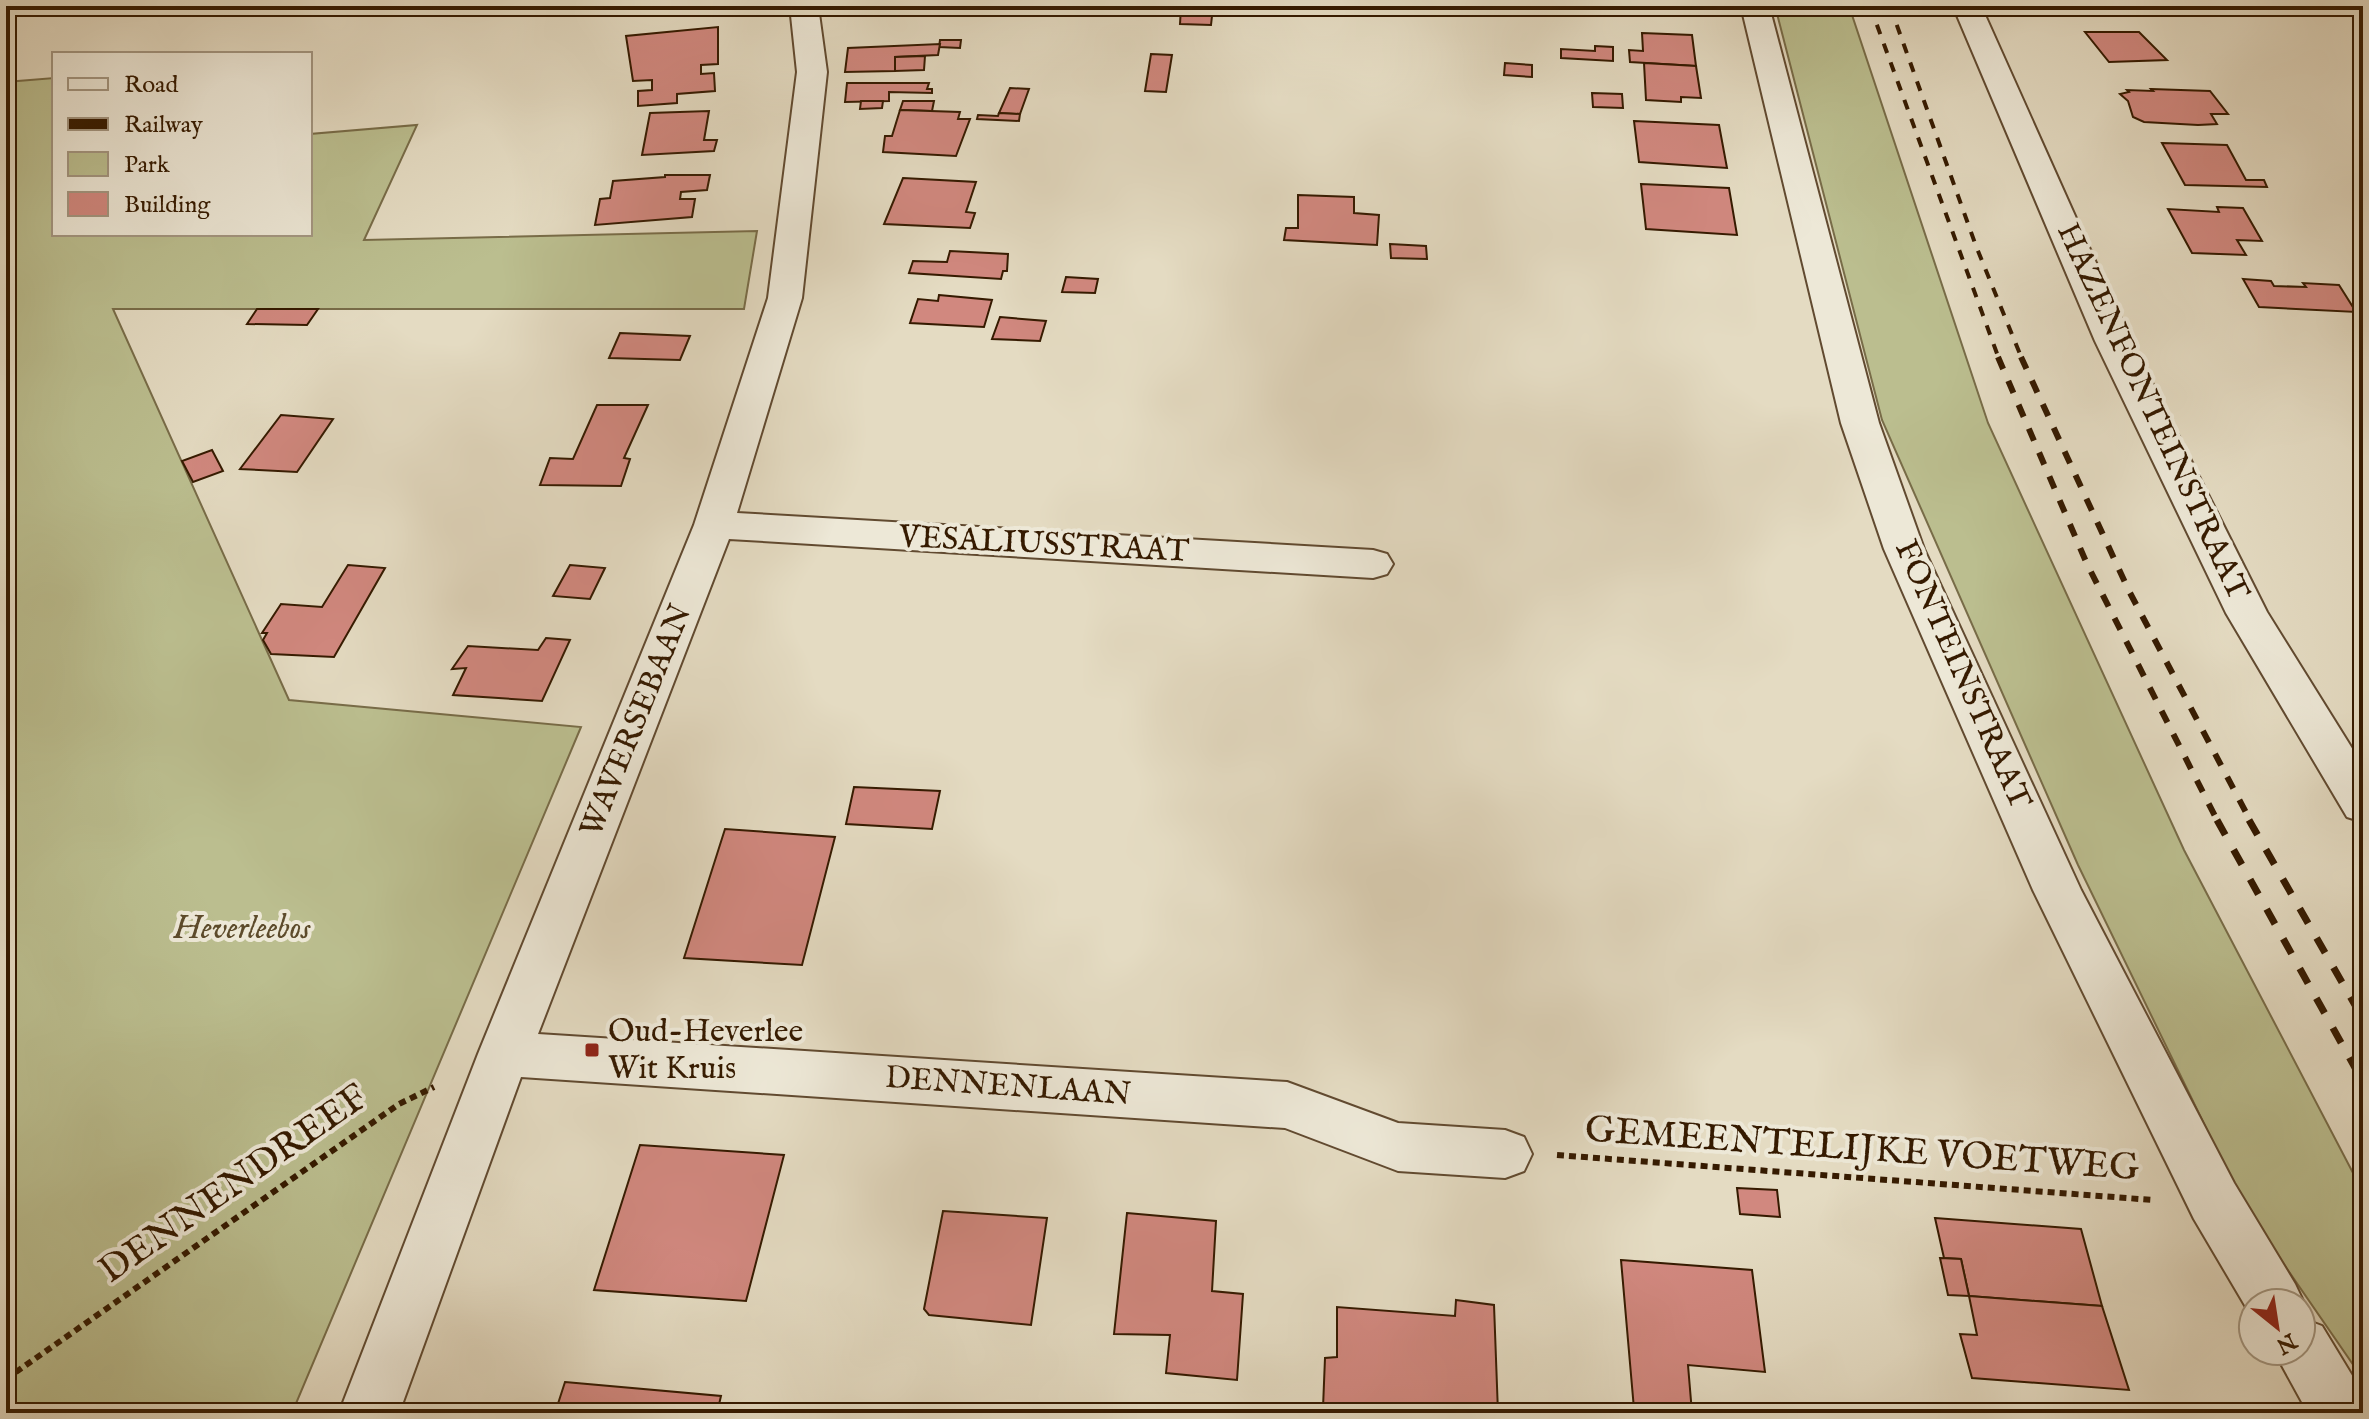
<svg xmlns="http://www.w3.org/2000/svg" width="2369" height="1419" font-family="'IM FELL English',serif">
<rect width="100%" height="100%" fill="#e4dbc2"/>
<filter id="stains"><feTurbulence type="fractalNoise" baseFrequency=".0025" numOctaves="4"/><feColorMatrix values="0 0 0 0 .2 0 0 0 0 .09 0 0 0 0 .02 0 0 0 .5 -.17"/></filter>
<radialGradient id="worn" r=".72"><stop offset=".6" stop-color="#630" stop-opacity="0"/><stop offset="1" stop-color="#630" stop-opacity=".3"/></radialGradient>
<!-- green -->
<g fill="#bbbe8f" stroke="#786c48" stroke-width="2">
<polygon points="1775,6 1849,6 1988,423 2184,850 2363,1192 2363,1379 2245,1208 2078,865 1882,420"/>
<polygon points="54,78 54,234 310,234 310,134 417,125 364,240 757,231 744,309 113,309 289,700 581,727 292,1413 6,1413 6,82"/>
</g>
<!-- building -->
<g fill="#d1887f" stroke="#351a00" stroke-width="2">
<polygon points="2072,6 2134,6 2141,15 2079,16"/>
<polygon points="2165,6 2207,6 2212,13 2172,15"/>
<polygon points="1181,7 1213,7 1211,25 1180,24"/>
<polygon points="718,27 718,64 701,65 701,74 714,73 715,91 677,94 677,103 638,106 638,91 652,90 652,80 633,81 626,36"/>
<polygon points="2085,32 2139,32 2167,60 2109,62"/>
<polygon points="1642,33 1692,35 1696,66 1630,62 1629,50 1643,51"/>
<polygon points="940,40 961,40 960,48 939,47"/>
<polygon points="940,44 938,55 895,57 895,71 845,72 848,48"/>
<polygon points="1595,46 1613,47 1613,61 1561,58 1561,49 1595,51"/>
<polygon points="1151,54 1172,55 1166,92 1145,91"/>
<polygon points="925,56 924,70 895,71 895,57"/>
<polygon points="1505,63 1532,65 1532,77 1504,75"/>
<polygon points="1644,63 1696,66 1701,98 1681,97 1681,102 1646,100"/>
<polygon points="847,83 929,83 927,89 932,89 932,93 889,92 889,101 845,102"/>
<polygon points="1010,88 1029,89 1020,114 999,113"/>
<polygon points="2151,89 2210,91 2228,114 2211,114 2217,124 2198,125 2144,122 2133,117 2128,101 2120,94 2129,92 2127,90 2153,91"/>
<polygon points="1592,93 1622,94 1623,108 1593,107"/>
<polygon points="861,101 883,101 882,108 860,109"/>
<polygon points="903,101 934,101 932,111 900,110"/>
<polygon points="900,110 960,112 958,119 970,119 956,156 883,152 885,136 892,136"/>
<polygon points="709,111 704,140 717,140 714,151 642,155 650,113"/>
<polygon points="999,113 1020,114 1019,121 977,119 978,115 998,116"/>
<polygon points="1634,121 1719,125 1727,168 1639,162"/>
<polygon points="2162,143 2227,145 2246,180 2264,180 2267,187 2185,185"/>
<polygon points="665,175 710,175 707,190 681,192 680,199 695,199 692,217 595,225 600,199 610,198 613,181 665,177"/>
<polygon points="903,178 976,182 966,212 975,213 970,228 884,224"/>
<polygon points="1641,184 1729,188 1737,235 1646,229"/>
<polygon points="1298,195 1354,197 1354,213 1379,215 1377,245 1284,240 1286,228 1298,228"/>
<polygon points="2217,207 2243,208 2262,241 2237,240 2246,255 2192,253 2168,209 2219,212"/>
<polygon points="1390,244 1426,246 1427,259 1391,258"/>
<polygon points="950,251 1008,254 1007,271 1003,271 1001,279 909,273 913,261 947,262"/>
<polygon points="1066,277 1098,279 1095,293 1062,292"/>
<polygon points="2243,279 2271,281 2274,286 2306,287 2303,283 2339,285 2356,312 2259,307"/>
<polygon points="939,295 992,300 984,327 910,323 918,299 938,301"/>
<polygon points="257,309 318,309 307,325 247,324"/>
<polygon points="1000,317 1046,321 1040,341 992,339"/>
<polygon points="620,333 690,336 680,360 609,358"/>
<polygon points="597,405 648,405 624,458 630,459 621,486 540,485 550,458 573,459"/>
<polygon points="281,415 333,419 297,472 240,469"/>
<polygon points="212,450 223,471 193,482 182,461"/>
<polygon points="348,565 385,568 334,657 271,654 263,640 267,633 262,633 281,604 322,607"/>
<polygon points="570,565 605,568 590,599 553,596"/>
<polygon points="546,638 570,640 542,701 453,695 466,668 452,669 468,646 538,650"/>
<polygon points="854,787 940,791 932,829 846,824"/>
<polygon points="725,829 835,837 802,965 684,958"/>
<polygon points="640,1145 784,1155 746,1301 594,1290"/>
<polygon points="1737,1188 1777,1190 1780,1217 1740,1214"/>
<polygon points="943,1211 1047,1218 1031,1325 929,1315 924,1309"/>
<polygon points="1127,1213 1216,1221 1212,1291 1243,1294 1237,1380 1166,1373 1170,1335 1114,1334"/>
<polygon points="1935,1218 2081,1229 2102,1306 1969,1296 1961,1259 1944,1258"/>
<polygon points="1940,1258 1961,1259 1969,1296 1948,1295"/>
<polygon points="1621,1260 1752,1270 1765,1372 1688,1365 1692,1413 1634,1409"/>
<polygon points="1969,1296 2102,1306 2129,1390 1972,1378 1960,1334 1977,1335"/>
<polygon points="1456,1300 1494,1305 1498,1413 1335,1413 1335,1410 1323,1408 1325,1358 1337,1357 1337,1307 1455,1316"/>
<polygon points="565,1382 721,1396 717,1413 555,1413"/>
</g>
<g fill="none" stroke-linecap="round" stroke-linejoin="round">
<defs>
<g id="minor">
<polygon points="790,6 818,6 827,72 802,298 737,513 1373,550 1387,554 1393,564 1387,574 1373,578 729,539 538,1034 1287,1082 1398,1123 1505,1130 1524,1137 1532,1154 1524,1171 1505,1178 1398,1171 1285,1128 521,1077 399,1413 339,1413 478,1054 694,525 768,298 797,72"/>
<polygon points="1741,6 1769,6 1879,423 1924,549 2081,890 2234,1183 2295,1284 2304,1303 2301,1309 2301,1303 2253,1303 2253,1319 2194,1219 2033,890 1884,549 1841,423"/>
<polygon points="1953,6 1981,6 2131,341 2267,612 2363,766 2363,822 2347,817 2226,613 2095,341"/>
<polygon points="2301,1318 2322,1326 2362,1392 2363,1413 2308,1413 2274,1351 2301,1351"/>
</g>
</defs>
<!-- minor casing -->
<use href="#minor" stroke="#614a30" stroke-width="4"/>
<!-- path -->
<g stroke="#351a00" stroke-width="6" stroke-dasharray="7 5" stroke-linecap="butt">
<polyline points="1557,1155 2153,1200"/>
<polyline points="6,1379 399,1104 434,1087"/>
</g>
<!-- minor -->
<use href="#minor" fill="#ede8d7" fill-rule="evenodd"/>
<!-- rail-far2 -->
<g stroke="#351a00" stroke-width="4" stroke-dasharray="10 10" stroke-linecap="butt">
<polyline points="1870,6 1999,359"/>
<polyline points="1890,6 1976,246 2022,359"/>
</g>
<!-- rail-far1 -->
<g stroke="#351a00" stroke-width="6" stroke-dasharray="13 13" stroke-linecap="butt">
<polyline points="1998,357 2087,564 2218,822"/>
<polyline points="2021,357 2129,591 2251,822"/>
</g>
<!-- rail -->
<g stroke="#351a00" stroke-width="7" stroke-dasharray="17 17" stroke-linecap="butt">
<polyline points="2217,820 2363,1082"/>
<polyline points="2249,820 2363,1019"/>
</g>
</g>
<!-- markers -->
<rect fill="#8f2418" stroke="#ede8d7" stroke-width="3" x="584" y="1042" width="16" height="16" rx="4"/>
<g text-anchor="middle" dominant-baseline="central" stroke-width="8" stroke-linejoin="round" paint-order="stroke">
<!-- street labels -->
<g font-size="32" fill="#351a00" stroke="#ede8d7">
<text transform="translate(2152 412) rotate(65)">HAZENFONTEINSTRAAT</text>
<text transform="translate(1044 545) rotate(3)">VESALIUSSTRAAT</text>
<text transform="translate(1962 675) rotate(66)">FONTEINSTRAAT</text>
<text transform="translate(637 721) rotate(-68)">WAVERSEBAAN</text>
<text transform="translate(1008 1087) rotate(4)">DENNENLAAN</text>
</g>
<!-- park labels -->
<g font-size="32" font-style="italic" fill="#5d4b2b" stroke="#ede8d7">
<text x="242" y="929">Heverleebos</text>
</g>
<!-- poi labels -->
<g font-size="32" fill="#351a00" stroke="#ede8d7" text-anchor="start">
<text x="608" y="1032">Oud-Heverlee<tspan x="608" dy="37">Wit Kruis</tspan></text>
</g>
<!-- near-street labels -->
<g font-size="38" fill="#351a00" stroke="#ede8d7">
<text transform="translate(1862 1150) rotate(4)">GEMEENTELIJKE VOETWEG</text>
<text transform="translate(234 1185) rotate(-35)">DENNENDREEF</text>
</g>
</g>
<!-- margin -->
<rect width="2369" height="1419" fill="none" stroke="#e4dbc2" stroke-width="32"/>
<rect x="8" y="8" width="2353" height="1403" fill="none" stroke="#351a00" stroke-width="4"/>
<rect x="16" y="16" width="2337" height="1387" fill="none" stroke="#351a00" stroke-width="2"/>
<!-- legend -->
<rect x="52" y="52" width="260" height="184" fill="#ede8d7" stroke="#a39681" stroke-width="2"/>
<rect x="68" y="78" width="40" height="12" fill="#ede8d7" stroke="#a39681" stroke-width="2"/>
<text x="124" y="92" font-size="24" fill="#351a00">Road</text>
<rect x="68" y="118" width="40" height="12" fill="#351a00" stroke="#a39681" stroke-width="2"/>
<text x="124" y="132" font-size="24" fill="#351a00">Railway</text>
<rect x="68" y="152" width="40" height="24" fill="#bbbe8f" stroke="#a39681" stroke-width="2"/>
<text x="124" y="172" font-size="24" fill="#351a00">Park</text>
<rect x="68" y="192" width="40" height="24" fill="#d1887f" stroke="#a39681" stroke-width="2"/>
<text x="124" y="212" font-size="24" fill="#351a00">Building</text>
<!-- north arrow -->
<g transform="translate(2277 1327) rotate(150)"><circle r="38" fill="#ede8d7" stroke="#a39681" stroke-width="2"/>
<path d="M0-6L14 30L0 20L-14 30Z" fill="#8f2418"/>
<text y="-12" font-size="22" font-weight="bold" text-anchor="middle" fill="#351a00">N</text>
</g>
<rect width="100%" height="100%" filter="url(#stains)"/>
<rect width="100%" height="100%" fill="url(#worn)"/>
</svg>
